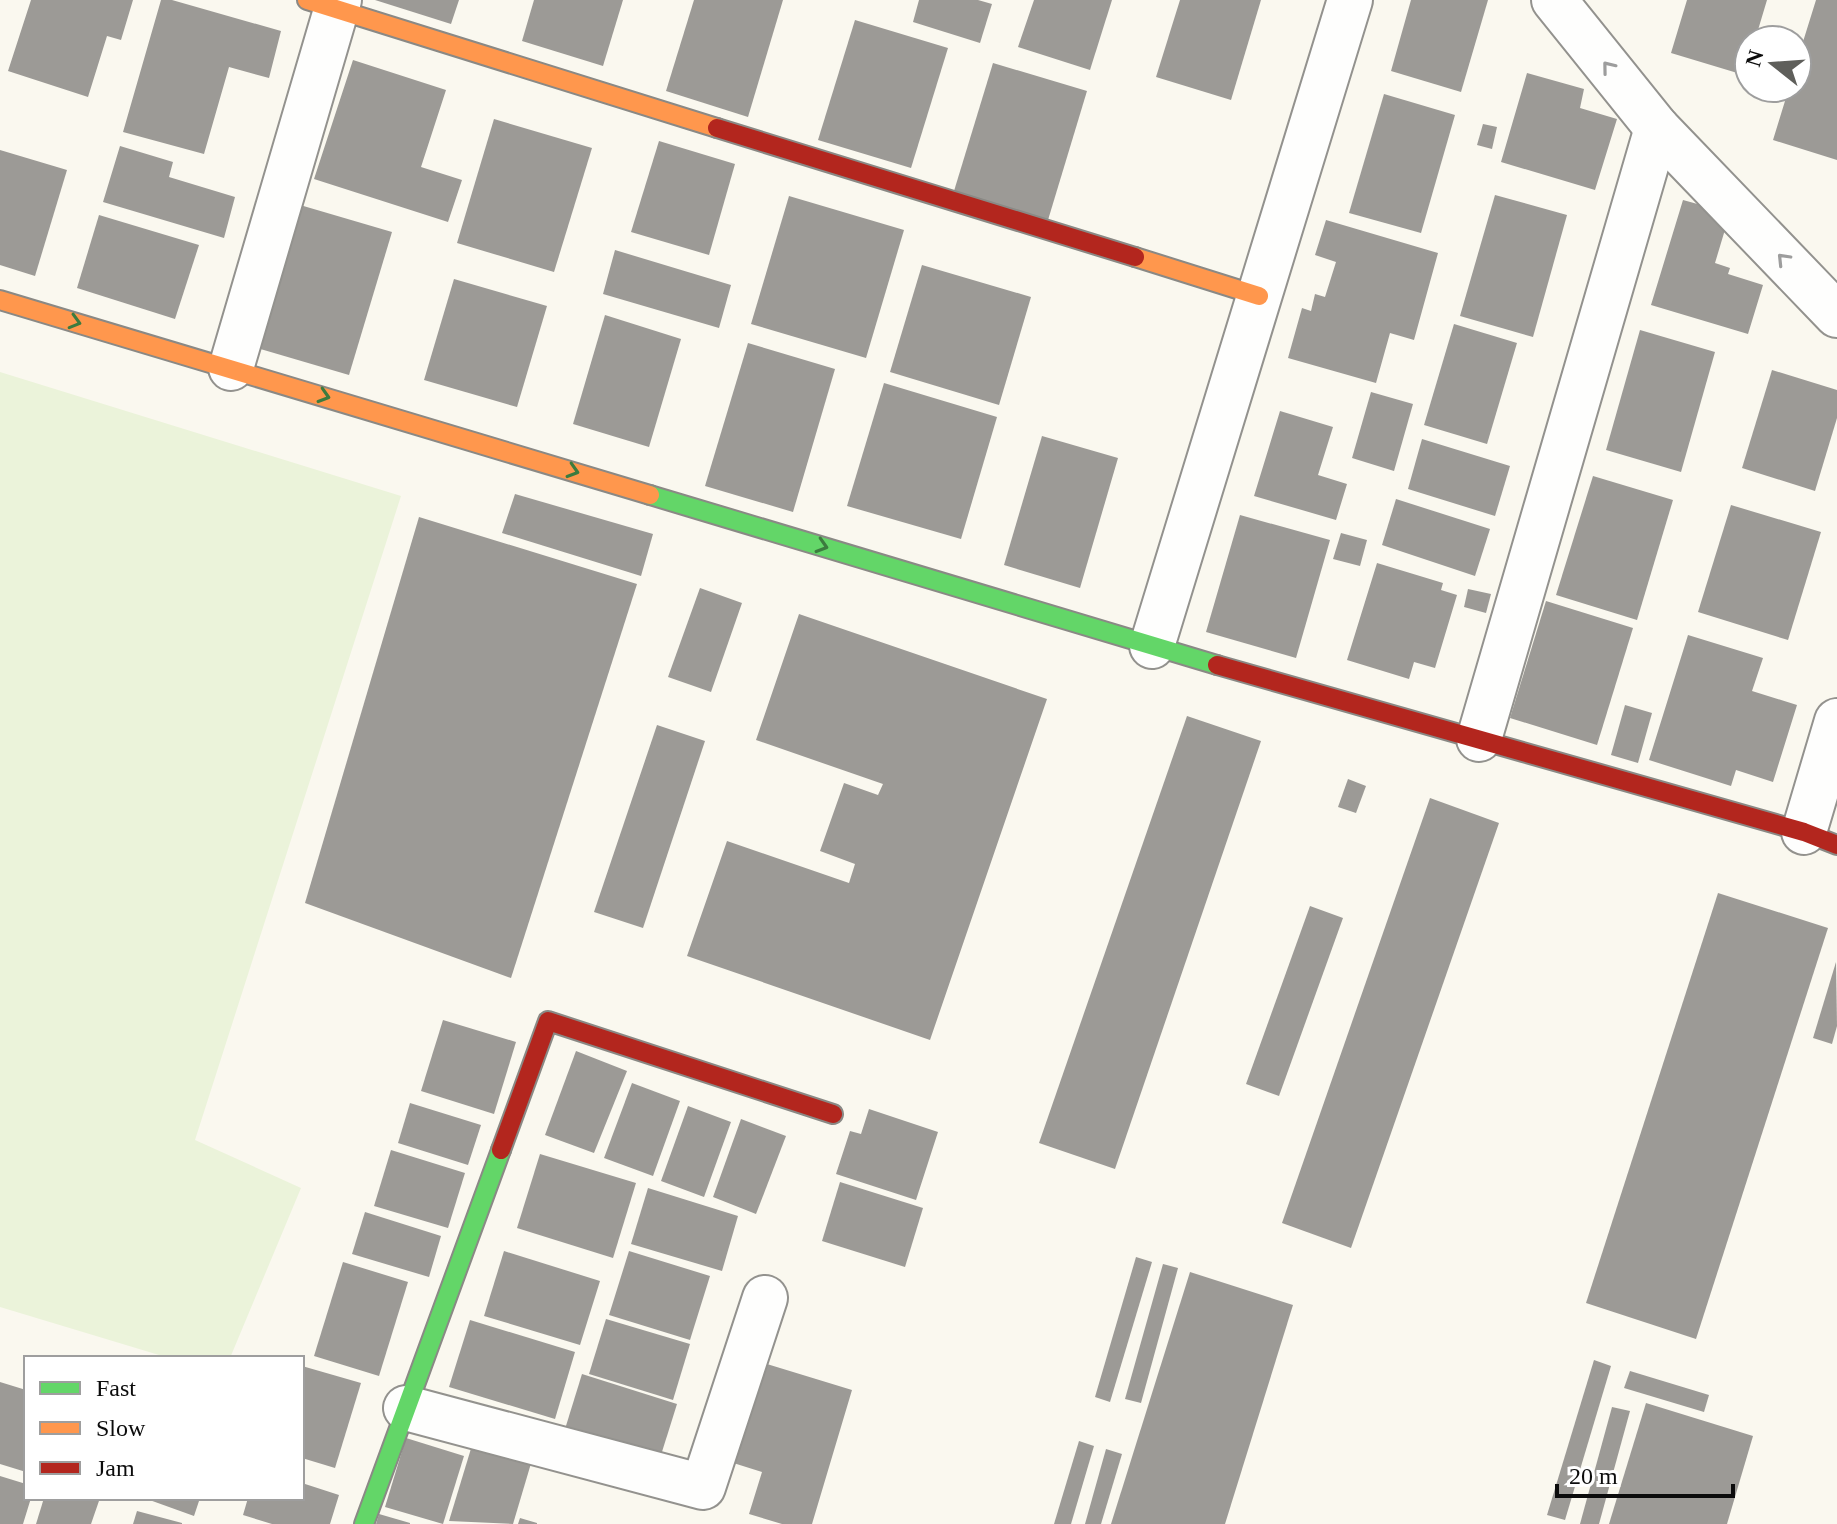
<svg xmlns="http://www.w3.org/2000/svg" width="1837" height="1524" font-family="'Times New Roman',serif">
<rect width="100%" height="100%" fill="#faf8ef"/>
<!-- pitch -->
<polygon fill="#ebf3da" points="0,372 401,496 195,1140 301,1188 230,1358 169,1358 0,1307"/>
<!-- building -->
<g fill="#9c9a96">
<polygon points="31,0 133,0 121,40 107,36 88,97 8,71"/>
<polygon points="161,0 172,0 281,31 269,78 229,67 204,154 123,132"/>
<polygon points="375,0 459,0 451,24"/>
<polygon points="534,0 623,0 603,66 522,41"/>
<polygon points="694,0 783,0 748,117 666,91"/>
<polygon points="919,0 978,0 992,4 980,43 913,22"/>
<polygon points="1034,0 1112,0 1090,70 1018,47"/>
<polygon points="1180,0 1261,0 1231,100 1156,77"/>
<polygon points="1411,0 1488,0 1461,92 1391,71"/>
<polygon points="1687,0 1767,0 1755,40 1749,40 1744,75 1671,53"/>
<polygon points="1816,0 1837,0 1837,160 1773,140 1789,88 1797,88 1797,61"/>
<polygon points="855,20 948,48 911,168 818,140"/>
<polygon points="353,60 446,90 421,167 462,180 448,222 314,179"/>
<polygon points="993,63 1087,91 1048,220 954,191"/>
<polygon points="1527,73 1584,89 1580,108 1617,119 1595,190 1501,162"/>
<polygon points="1384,94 1455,115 1421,233 1349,213"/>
<polygon points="494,119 592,148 554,272 457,243"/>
<polygon points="1483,124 1497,127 1492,149 1477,145"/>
<polygon points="659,141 735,164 709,255 631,232"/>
<polygon points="120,146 173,162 169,177 235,197 224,238 103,202"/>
<polygon points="0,150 67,170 35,276 0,265"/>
<polygon points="1495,195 1567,215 1533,337 1460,316"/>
<polygon points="789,196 904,230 866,358 751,324"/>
<polygon points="1683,200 1730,213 1715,263 1730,268 1728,274 1763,285 1748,334 1651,305"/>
<polygon points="300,205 392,232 349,375 257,348"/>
<polygon points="99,215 199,245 175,319 77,288"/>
<polygon points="1326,220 1438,253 1414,340 1390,333 1376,383 1288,358 1302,308 1311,311 1315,294 1325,297 1336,262 1315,255"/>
<polygon points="615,250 731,285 719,328 603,294"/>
<polygon points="922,265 1031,297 999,405 890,372"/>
<polygon points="454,279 547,306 517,407 424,380"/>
<polygon points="605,315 681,339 649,447 573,424"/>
<polygon points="1454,324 1517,343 1487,444 1424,425"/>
<polygon points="1640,330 1715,352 1681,472 1606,450"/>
<polygon points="748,343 835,369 793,512 705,486"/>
<polygon points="1772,370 1837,390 1837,418 1815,491 1742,468"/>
<polygon points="884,383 997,417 961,539 847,506"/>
<polygon points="1371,392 1413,404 1394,471 1352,458"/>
<polygon points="1280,411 1333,427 1318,475 1347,484 1336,520 1254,496"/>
<polygon points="1042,436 1118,458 1080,588 1004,565"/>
<polygon points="1422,439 1510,466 1495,516 1408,489"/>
<polygon points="1593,476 1673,500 1637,620 1556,595"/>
<polygon points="515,494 653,534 641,576 502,533"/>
<polygon points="1396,499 1490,529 1475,576 1382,545"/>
<polygon points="1731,505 1821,532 1788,640 1698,612"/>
<polygon points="1240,515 1330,540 1296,658 1206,632"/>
<polygon points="419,517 637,584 511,978 305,903"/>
<polygon points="1341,533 1367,540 1360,566 1333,559"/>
<polygon points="1377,563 1443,583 1441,590 1457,595 1435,668 1414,662 1409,679 1347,660"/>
<polygon points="700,588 742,603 711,692 668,677"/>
<polygon points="1468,589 1491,594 1486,613 1464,607"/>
<polygon points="1546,601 1633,628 1597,745 1510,718"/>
<polygon points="799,614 1047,699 930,1040 687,956 727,841 849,883 855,864 820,851 844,783 878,795 883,784 756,740"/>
<polygon points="1688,635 1763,658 1752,691 1797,705 1773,782 1736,770 1731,786 1649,760"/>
<polygon points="1625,705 1652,713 1638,763 1611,755"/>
<polygon points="1187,716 1261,741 1115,1169 1039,1143"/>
<polygon points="657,725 705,741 643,928 594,912"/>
<polygon points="1348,779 1366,786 1356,813 1338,807"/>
<polygon points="1430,798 1499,823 1351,1248 1282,1223"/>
<polygon points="1718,893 1828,928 1696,1339 1586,1303"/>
<polygon points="1310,906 1343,918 1279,1096 1246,1084"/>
<polygon points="1836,962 1837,1026 1832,1044 1813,1038"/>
<polygon points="443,1020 516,1042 494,1114 421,1091"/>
<polygon points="576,1051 627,1071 594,1153 545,1135"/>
<polygon points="632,1083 680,1101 653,1176 604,1158"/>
<polygon points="410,1103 481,1125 468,1165 398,1143"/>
<polygon points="688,1106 731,1122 704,1197 661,1181"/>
<polygon points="869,1109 938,1132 916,1200 836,1174 850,1131 861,1134"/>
<polygon points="741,1119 786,1136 756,1214 713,1197"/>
<polygon points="391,1150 465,1173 448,1228 374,1206"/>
<polygon points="540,1154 636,1183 613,1258 517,1228"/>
<polygon points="840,1182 923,1208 905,1267 822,1241"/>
<polygon points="648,1188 738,1216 722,1271 631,1244"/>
<polygon points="365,1212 441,1236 429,1277 352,1254"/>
<polygon points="504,1251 600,1281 580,1345 484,1316"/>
<polygon points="629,1251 710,1276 690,1340 609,1315"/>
<polygon points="1136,1257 1152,1262 1110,1402 1095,1397"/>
<polygon points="343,1262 408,1282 379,1376 314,1356"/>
<polygon points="1163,1264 1178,1268 1141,1403 1125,1399"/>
<polygon points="1190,1272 1293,1305 1225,1524 1111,1524"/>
<polygon points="606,1319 690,1344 673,1400 589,1374"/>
<polygon points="470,1320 575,1352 555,1419 449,1387"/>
<polygon points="1594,1360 1611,1366 1565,1520 1547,1515"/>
<polygon points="757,1361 852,1390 812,1524 782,1524 749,1514 762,1472 727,1461"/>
<polygon points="302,1366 361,1383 335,1468 302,1458"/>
<polygon points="1630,1371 1709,1395 1704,1412 1624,1388"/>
<polygon points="582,1374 677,1404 656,1471 561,1442"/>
<polygon points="0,1382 26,1390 26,1472 0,1464"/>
<polygon points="1646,1403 1753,1436 1727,1524 1609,1524"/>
<polygon points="1612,1407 1630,1411 1599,1524 1580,1524"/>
<polygon points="406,1438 464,1456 443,1524 385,1507"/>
<polygon points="1079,1441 1094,1446 1071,1524 1054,1524"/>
<polygon points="473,1442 532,1460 513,1524 449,1521"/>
<polygon points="1106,1449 1122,1454 1101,1524 1085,1524"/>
<polygon points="0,1476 26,1484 26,1498 31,1498 23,1524 0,1524"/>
<polygon points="302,1483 339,1495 330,1524 272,1524 243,1515 248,1498 302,1498"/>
<polygon points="44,1498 100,1498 91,1524 36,1524"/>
<polygon points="144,1498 200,1498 194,1516"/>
<polygon points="137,1511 182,1523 182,1524 133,1524"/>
<polygon points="379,1514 410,1523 410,1524 376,1524"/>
<polygon points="520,1518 537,1523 537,1524 518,1524"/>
</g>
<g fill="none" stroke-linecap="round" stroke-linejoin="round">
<defs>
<g id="street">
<polyline points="1554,0 1657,128 1837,315"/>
<polyline points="231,368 339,0"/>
<polyline points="1152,646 1350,0"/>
<polyline points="1479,739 1657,128"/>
<polyline points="1804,832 1837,721"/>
<polyline points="406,1408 703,1487 765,1298"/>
</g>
<g id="fast">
<polyline points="650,495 1217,665"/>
<polyline points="364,1524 501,1150"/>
</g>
<g id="slow">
<polyline points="307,0 717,128"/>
<polyline points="1135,257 1259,296"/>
<polyline points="0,300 650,495"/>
</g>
<g id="jam">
<polyline points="717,128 1135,257"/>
<polyline points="1217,665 1804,832 1837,845"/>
<polyline points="501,1150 548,1021 833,1114"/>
</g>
</defs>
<!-- street casing -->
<use href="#street" stroke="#93928e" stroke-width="48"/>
<!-- fast casing -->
<use href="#fast" stroke="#8a8985" stroke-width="22"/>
<!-- slow casing -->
<use href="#slow" stroke="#8a8985" stroke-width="22"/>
<!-- jam casing -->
<use href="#jam" stroke="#8a8985" stroke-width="22"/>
<!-- street -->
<use href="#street" stroke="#fefefd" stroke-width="44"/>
<!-- fast -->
<use href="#fast" stroke="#63d668" stroke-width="18"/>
<!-- slow -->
<use href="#slow" stroke="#ff974d" stroke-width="18"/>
<!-- jam -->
<use href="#jam" stroke="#b3261e" stroke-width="18"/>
</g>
<!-- one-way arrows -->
<defs><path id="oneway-chevron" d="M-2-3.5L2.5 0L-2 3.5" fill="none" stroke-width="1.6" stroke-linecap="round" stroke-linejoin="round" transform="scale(2)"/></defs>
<g stroke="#9d9d9d">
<use href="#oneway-chevron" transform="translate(1608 67) rotate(-129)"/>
<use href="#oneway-chevron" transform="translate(1783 259) rotate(-134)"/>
</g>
<g stroke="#3c7b3f">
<use href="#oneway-chevron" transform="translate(75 322) rotate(16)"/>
<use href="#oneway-chevron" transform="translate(324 396) rotate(17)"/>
<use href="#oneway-chevron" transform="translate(573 471) rotate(17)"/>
<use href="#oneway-chevron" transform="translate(822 546) rotate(17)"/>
</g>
<!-- legend -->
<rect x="24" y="1356" width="280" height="144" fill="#ffffff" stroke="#9e9e9e" stroke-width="2"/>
<rect x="40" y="1382" width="40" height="12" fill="#63d668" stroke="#9e9e9e" stroke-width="2"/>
<text x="96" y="1396" font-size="24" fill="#0c0c0c">Fast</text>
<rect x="40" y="1422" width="40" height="12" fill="#ff974d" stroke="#9e9e9e" stroke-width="2"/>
<text x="96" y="1436" font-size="24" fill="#0c0c0c">Slow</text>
<rect x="40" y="1462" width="40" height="12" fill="#b3261e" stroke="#9e9e9e" stroke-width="2"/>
<text x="96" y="1476" font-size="24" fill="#0c0c0c">Jam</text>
<!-- north arrow -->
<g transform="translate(1773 64) rotate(287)"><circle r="38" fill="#ffffff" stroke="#9e9e9e" stroke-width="2"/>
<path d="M0-6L14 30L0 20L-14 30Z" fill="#5f5f5b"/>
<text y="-12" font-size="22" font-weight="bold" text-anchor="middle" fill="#0c0c0c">N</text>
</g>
<!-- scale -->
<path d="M1557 1484v12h176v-12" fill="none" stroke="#0c0c0c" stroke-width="4"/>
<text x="1569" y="1484" font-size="24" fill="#0c0c0c" stroke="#ffffff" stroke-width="6" paint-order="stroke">20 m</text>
</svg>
